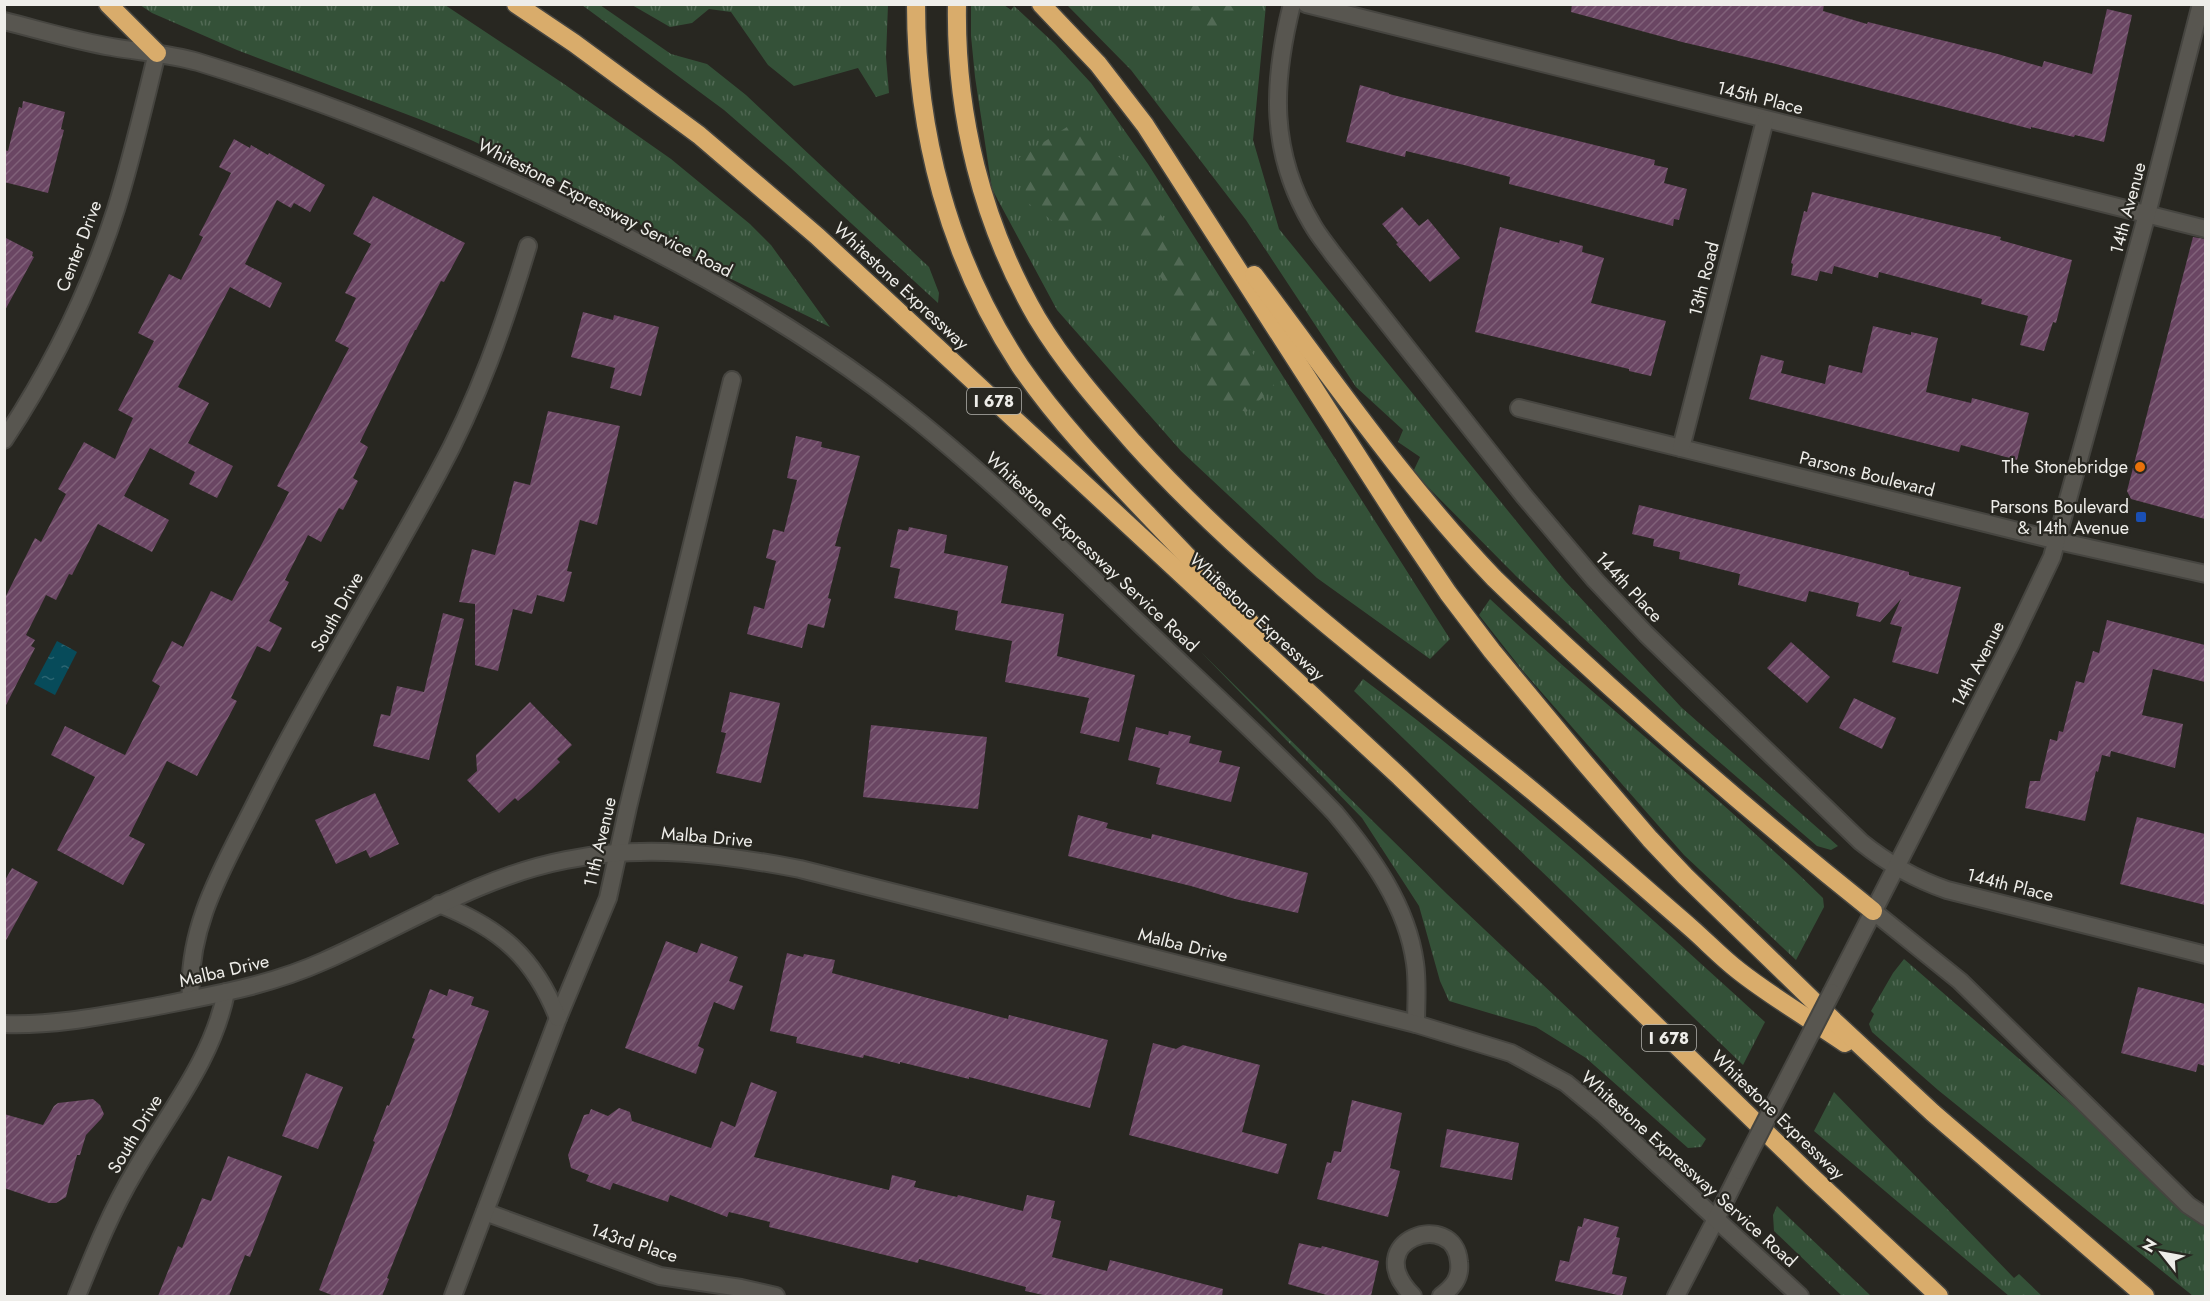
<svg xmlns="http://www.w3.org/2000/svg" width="2210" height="1301" font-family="Jost,sans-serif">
<defs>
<pattern id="grass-tufts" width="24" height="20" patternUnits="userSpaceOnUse" patternTransform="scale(1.5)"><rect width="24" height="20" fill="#345138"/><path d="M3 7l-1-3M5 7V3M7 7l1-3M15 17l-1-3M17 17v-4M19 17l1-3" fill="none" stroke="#526a55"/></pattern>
<pattern id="forest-firs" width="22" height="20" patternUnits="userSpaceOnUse" patternTransform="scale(1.5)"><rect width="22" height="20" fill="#345138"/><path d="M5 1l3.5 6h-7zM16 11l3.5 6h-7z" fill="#526a55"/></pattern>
<pattern id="water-ripples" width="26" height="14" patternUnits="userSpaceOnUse" patternTransform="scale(1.5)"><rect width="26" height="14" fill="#074b5a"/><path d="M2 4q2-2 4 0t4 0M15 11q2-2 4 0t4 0" fill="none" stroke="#2b6572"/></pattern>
<pattern id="building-hatch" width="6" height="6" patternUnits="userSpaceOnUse" patternTransform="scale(1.5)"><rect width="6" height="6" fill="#6a4663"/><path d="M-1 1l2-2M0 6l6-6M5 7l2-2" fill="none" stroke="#806179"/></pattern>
</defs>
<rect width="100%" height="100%" fill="#282721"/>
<!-- grass -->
<g fill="url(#grass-tufts)">
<polygon points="140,5 445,5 564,84 671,159 750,224 771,245 830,327 727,277 610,206 471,140 419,119 237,50 152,13"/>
<polygon points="582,5 600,5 671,54 707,64 746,95 929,267 939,293 938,303 791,168 724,110"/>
<polygon points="743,5 888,5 886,57 889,93 876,97 858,68 794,86 768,65 731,12 709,9 692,23 670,27 632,5"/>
<polygon points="971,5 1004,5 1011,10 1014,6 1055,44 1091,83 1148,164 1450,639 1430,659 1317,578 1181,451 1057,310 992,189 975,77 971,36"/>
<polygon points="1067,5 1266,5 1253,140 1279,229 1565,581 1681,707 1838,846 1831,850 1817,846 1695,741 1517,577 1413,472 1420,457 1398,442 1403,430 1356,387 1246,220 1131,70"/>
<path d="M 1490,599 C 1599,702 1717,793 1823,898 L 1824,907 L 1796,960 L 1684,855 L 1523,671 L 1479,615 Z"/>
<polygon points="1201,652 1447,894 1706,1139 1701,1147 1688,1148 1586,1058 1536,1027 1449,1001 1440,981 1419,906 1362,818"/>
<path d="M 1363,679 C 1504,784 1635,903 1765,1022 L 1743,1065 L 1354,691 Z"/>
<polygon points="1904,959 2205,1220 2205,1296 2193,1296 1938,1090 1872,1032 1869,1024 1874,1014 1871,1011 1893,973"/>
<polygon points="1834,1092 2014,1278 2019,1274 2042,1296 2009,1296 1814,1131"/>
<polygon points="1777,1206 1871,1296 1842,1296 1774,1231 1773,1215"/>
</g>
<!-- forest -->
<g fill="url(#forest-firs)">
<polygon points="1183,5 1256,5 1203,36"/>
<polygon points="1070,125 1125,161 1275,387 1246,412 1204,396 1185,313 1123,222 1057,224 1028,203 1019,158"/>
</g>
<!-- water -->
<polygon fill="url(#water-ripples)" points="57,641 77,652 55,695 34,684"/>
<!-- building -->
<g fill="url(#building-hatch)">
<polygon points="1572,4 1824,4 1823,11 1867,24 1868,22 1998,54 2042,67 2044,61 2092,74 2107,9 2132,15 2104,142 2075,135 2074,137 2031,127 2031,129 1772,63 1682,42 1571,12"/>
<polygon points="1360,85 1389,93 1389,94 1655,160 1654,165 1668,168 1664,183 1687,189 1679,220 1674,219 1673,226 1509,184 1510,177 1464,165 1406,151 1405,157 1346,142"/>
<polygon points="23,101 65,112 61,129 64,130 48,193 4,182 4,150 8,151 19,107 22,108"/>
<polygon points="234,139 250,148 251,145 268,155 269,153 325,185 310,212 294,203 291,208 277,200 245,264 282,283 270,308 230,287 178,387 209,403 188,443 233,466 217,498 189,484 195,472 150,448 124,496 169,520 152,552 98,524 72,575 69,574 56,600 46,595 26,635 35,640 31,646 35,648 4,709 4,600 35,538 41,542 66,494 58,489 84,442 115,459 133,418 118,410 154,341 138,333 169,274 181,280 203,237 199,235 231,173 219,167"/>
<polygon points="1812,192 2001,237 2000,240 2072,260 2056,323 2053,322 2044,351 2020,345 2028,316 1981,304 1982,299 1879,272 1878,278 1834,266 1832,274 1820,271 1817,281 1791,275 1793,264 1791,263 1804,211 1807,212"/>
<polygon points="373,196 465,243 444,282 441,281 416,330 415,330 360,442 368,447 353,478 358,481 343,510 339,508 321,542 308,535 285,580 289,582 269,621 282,628 270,652 257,646 231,698 237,701 197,776 167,761 129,836 145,844 123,885 57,850 95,777 51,755 65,726 125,755 160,686 152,681 172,641 183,647 211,591 232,601 289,492 277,486 349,348 335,341 356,298 345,293 371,244 353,234"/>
<polygon points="1402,207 1419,226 1428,219 1460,258 1430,282 1396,244 1398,243 1382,224"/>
<polygon points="1500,227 1559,243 1560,240 1583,246 1582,252 1604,258 1591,303 1666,321 1651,376 1629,371 1629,369 1475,332"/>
<polygon points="4,237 33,252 32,256 34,257 4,312"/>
<polygon points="2193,237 2205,239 2205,519 2131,499 2127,491"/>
<polygon points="583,312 613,320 614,315 659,327 641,396 610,388 615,368 571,357"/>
<polygon points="1873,326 1911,335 1911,332 1938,338 1926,392 1971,403 1972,398 2029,413 2017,460 1961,445 1959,452 1749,399 1761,355 1784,361 1781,373 1825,384 1829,365 1862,373"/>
<polygon points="548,411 620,426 597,525 580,520 567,571 572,572 564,602 537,595 532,614 513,609 498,671 475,665 475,604 459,602 472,549 495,555 514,481 530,485"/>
<polygon points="796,436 822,442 821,447 860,456 835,546 841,547 828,598 831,599 824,628 808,624 802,648 747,634 754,606 764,609 776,561 766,558 773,529 784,532 797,480 787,478"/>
<polygon points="1639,505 1851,557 1909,572 1909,575 1961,587 1938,674 1892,662 1902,627 1890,624 1901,599 1880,622 1856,616 1859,603 1809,591 1806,602 1738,585 1740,574 1679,559 1680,552 1653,546 1654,539 1632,534"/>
<polygon points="909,527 947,535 944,553 1008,566 1001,603 1064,614 1057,656 1135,675 1119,742 1080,733 1089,698 1005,682 1012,641 955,630 958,611 894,598 900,569 890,567 898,529 908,531"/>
<polygon points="443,613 464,619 429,760 373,746 381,714 390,716 397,686 424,692"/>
<polygon points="2107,620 2205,645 2205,682 2153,669 2142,715 2183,724 2175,768 2111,751 2110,757 2102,755 2098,772 2096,771 2085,821 2025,808 2030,781 2040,781 2050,739 2057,741 2059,731 2063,732 2076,681 2084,683 2093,651 2099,653"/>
<polygon points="1791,642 1830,677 1807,703 1767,668"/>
<polygon points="730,692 780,703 761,783 716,773 726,733 721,732"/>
<polygon points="1854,698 1896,718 1882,749 1839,728"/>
<polygon points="530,702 572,745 557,759 560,762 531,790 518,801 515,798 499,813 467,780 477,771 476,755"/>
<polygon points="871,725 987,737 978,809 863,797"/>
<polygon points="1136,727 1168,735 1169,731 1191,736 1189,743 1222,751 1219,762 1240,767 1231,802 1156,784 1160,768 1128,760"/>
<polygon points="375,793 399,844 370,858 366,850 336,864 315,820"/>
<polygon points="1078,815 1108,823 1106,828 1151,839 1152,834 1308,873 1298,913 1235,899 1191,886 1068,856"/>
<polygon points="2137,817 2205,834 2205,905 2120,884"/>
<polygon points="12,868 38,882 4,944 4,882"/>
<polygon points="666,941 697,953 701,943 738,957 729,981 743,986 734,1010 714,1002 698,1046 704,1049 696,1074 625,1048"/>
<polygon points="787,953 803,957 804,954 835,960 832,973 1008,1019 1009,1015 1108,1040 1090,1108 969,1077 969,1079 900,1062 900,1064 864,1055 863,1058 796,1043 797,1037 770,1031"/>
<polygon points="2138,987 2205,1004 2205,1066 2198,1064 2196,1072 2121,1053"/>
<polygon points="430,989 447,996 449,989 474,997 471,1005 489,1011 447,1127 387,1278 389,1279 382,1296 334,1296 319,1290 375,1142 373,1141 387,1105 389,1106 415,1039 412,1038"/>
<polygon points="1153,1043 1176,1049 1183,1045 1260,1065 1242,1132 1287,1144 1278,1174 1129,1135"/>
<polygon points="306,1073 343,1087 318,1149 282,1136"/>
<polygon points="751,1082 777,1092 754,1157 889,1190 892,1175 916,1181 914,1187 957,1197 958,1195 1023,1211 1027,1195 1055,1201 1051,1218 1061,1221 1052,1257 1107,1271 1110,1260 1223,1289 1222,1296 1048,1296 1025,1291 1026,1287 919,1259 918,1263 769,1227 770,1222 729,1212 727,1217 670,1195 668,1202 613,1183 610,1190 586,1181 589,1175 571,1168 568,1155 584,1115 589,1114 591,1109 608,1116 619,1108 630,1112 632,1121 711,1148 721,1121 735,1127"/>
<polygon points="93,1099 100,1105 104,1114 101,1119 86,1135 80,1155 77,1155 66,1197 56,1203 49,1203 4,1188 4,1114 43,1125 54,1106 58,1103"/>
<polygon points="1352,1100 1402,1113 1390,1168 1400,1171 1388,1217 1317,1199 1327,1162 1331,1163 1334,1151 1341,1152"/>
<polygon points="1447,1129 1519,1143 1512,1180 1440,1167"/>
<polygon points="228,1156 282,1176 250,1257 245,1255 229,1296 158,1296 178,1246 182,1248 202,1198 211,1201"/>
<polygon points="1584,1218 1619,1227 1616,1237 1620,1238 1612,1274 1627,1277 1622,1296 1555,1281 1560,1260 1569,1262 1578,1226 1582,1227"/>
<polygon points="1299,1243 1321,1248 1322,1246 1379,1261 1371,1296 1330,1296 1288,1284"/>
</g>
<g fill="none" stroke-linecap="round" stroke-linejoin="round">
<defs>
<g id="minor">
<path d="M 1292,4 C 1272,83 1269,152 1312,224 C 1318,235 1326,244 1333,254 L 1524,496 L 1595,580 L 1646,634 L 1861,842 C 1887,863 1915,879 1947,890 L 2206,955"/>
<polyline points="1306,4 2206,229"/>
<polyline points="1519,408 2058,541"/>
<polyline points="1681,448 1765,120"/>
<path d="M 191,999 C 186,925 226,863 257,800 C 313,688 379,583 438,473 C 478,400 504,325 528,246"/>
<polyline points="485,1212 660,1276 741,1288 776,1296"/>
<path d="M 77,1296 C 94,1254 111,1211 135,1171 C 168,1113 213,1059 226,992"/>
<polyline points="453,1296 558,1018 608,898 628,807 732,380"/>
<path d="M 1413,1296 C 1357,1240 1455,1208 1459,1262 C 1461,1278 1453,1287 1441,1296"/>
</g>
<g id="tertiary">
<path d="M 4,21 C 40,30 76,41 112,47 C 141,52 170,54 198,62 C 328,102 452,152 574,211 C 679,261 782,318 875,387 C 971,459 1055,542 1141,625 C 1206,687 1273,748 1335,813 C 1371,856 1407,905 1415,963 C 1418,983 1416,1004 1416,1024"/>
<path d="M 4,440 C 51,369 90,290 116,209 C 132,158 144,105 157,53"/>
<polyline points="2058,541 2206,574"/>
<path d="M 439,904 C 500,928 534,957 558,1018"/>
<path d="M 4,1024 C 56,1026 107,1015 158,1006 C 214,995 271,985 324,961 C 404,926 478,877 566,860 C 645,844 722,854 800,869 L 1416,1024 L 1511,1053 L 1566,1083 L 1602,1113 L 1716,1219 L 1676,1296"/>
</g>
<g id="secondary">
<polyline points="1873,911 1960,981 2188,1205 2206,1217"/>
<polyline points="1832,992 2011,643 2052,557 2147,214 2201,4"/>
<polyline points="1740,1171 1716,1219 1800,1296"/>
</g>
<g id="motorway">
<polyline points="108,4 157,53"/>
<polyline points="516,4 574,43 699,135 817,236 1400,777 1812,1177 1939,1296"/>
<path d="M 916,4 C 916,133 949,258 1020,366 C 1057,420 1102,467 1147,514 C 1186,555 1225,595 1263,636"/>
<path d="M 957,4 C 955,114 982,223 1037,318 C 1064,363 1099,403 1133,442 C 1248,570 1385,671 1518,779 C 1577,827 1634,879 1691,928 C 1707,942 1722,958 1739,971 C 1772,997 1810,1019 1845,1043"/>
<polyline points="1041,4 1098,64 1145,125 1398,519 1448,593 1492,651 1584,762 1650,839 1685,876 1834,1021 1933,1113 2145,1296"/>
<path d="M 1254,275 C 1331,377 1405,485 1494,578 C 1615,695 1742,806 1873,911"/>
</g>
</defs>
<!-- minor casing -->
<use href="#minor" stroke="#464540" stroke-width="20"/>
<!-- tertiary casing -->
<use href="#tertiary" stroke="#464540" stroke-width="20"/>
<!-- secondary casing -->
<use href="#secondary" stroke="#464540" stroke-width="20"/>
<!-- motorway casing -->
<use href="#motorway" stroke="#464540" stroke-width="21"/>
<!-- minor -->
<use href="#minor" stroke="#585650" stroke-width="16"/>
<!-- tertiary -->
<use href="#tertiary" stroke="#585650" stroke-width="16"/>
<!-- secondary -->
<use href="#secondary" stroke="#585650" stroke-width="16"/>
<!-- motorway -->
<use href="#motorway" stroke="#d9ac6b" stroke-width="18"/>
<defs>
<polyline id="secondary-bridge" points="1740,1171 1832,992"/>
</defs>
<!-- secondary-bridge casing -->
<use href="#secondary-bridge" stroke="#464540" stroke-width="20" stroke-linecap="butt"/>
<!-- secondary-bridge -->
<use href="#secondary-bridge" stroke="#585650" stroke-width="16"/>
</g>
<!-- markers -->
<circle fill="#e8710a" stroke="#282721" stroke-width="2" cx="2140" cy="467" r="6"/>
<rect fill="#1a4fb4" stroke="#282721" stroke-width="2" x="2135" y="511" width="12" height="12" rx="3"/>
<g text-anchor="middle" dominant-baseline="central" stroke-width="4.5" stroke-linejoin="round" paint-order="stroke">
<!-- shield labels -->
<g fill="#282721" stroke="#b3b2ad" stroke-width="1.5">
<rect x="967" y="388" width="54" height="26" rx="4.5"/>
<rect x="1642" y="1025" width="54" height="26" rx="4.5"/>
</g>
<g font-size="16" font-weight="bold" fill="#eeede9">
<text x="994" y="401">I 678</text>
<text x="1669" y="1038">I 678</text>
</g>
<!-- street labels -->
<g font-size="18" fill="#eeede9" stroke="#282721">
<text transform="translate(1760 98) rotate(14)">145th Place</text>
<text transform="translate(605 208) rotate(27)">Whitestone Expressway Service Road</text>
<text transform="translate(2128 208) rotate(-75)">14th Avenue</text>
<text transform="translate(79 246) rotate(-69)">Center Drive</text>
<text transform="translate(1704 279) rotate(-76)">13th Road</text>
<text transform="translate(901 286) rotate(43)">Whitestone Expressway</text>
<text transform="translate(1867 474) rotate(14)">Parsons Boulevard</text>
<text transform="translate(1092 552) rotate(43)">Whitestone Expressway Service Road</text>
<text transform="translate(1629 587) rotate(47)">144th Place</text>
<text transform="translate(337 612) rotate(-61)">South Drive</text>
<text transform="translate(1257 617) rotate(43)">Whitestone Expressway</text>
<text transform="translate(1978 664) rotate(-63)">14th Avenue</text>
<text transform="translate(707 837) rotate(5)">Malba Drive</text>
<text transform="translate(600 842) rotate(-77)">11th Avenue</text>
<text transform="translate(2010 885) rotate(14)">144th Place</text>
<text transform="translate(1183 945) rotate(14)">Malba Drive</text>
<text transform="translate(224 971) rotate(-13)">Malba Drive</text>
<text transform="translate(1778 1115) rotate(44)">Whitestone Expressway</text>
<text transform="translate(135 1134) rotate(-59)">South Drive</text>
<text transform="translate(1689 1169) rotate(42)">Whitestone Expressway Service Road</text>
<text transform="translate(634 1243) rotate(18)">143rd Place</text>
</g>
<!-- poi labels -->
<g font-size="18" fill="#eeede9" stroke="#282721" text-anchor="end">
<text x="2128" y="467">The Stonebridge</text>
<text x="2129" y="507">Parsons Boulevard<tspan x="2129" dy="21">&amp; 14th Avenue</tspan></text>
</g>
</g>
<!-- border -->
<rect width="2210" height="1301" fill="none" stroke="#eeede9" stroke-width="12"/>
<!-- north arrow -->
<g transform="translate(2162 1253) rotate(301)" stroke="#282721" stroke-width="4.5" paint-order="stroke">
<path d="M0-4.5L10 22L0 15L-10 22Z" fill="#eeede9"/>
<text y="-9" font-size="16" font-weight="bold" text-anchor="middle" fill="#eeede9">N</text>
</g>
</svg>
